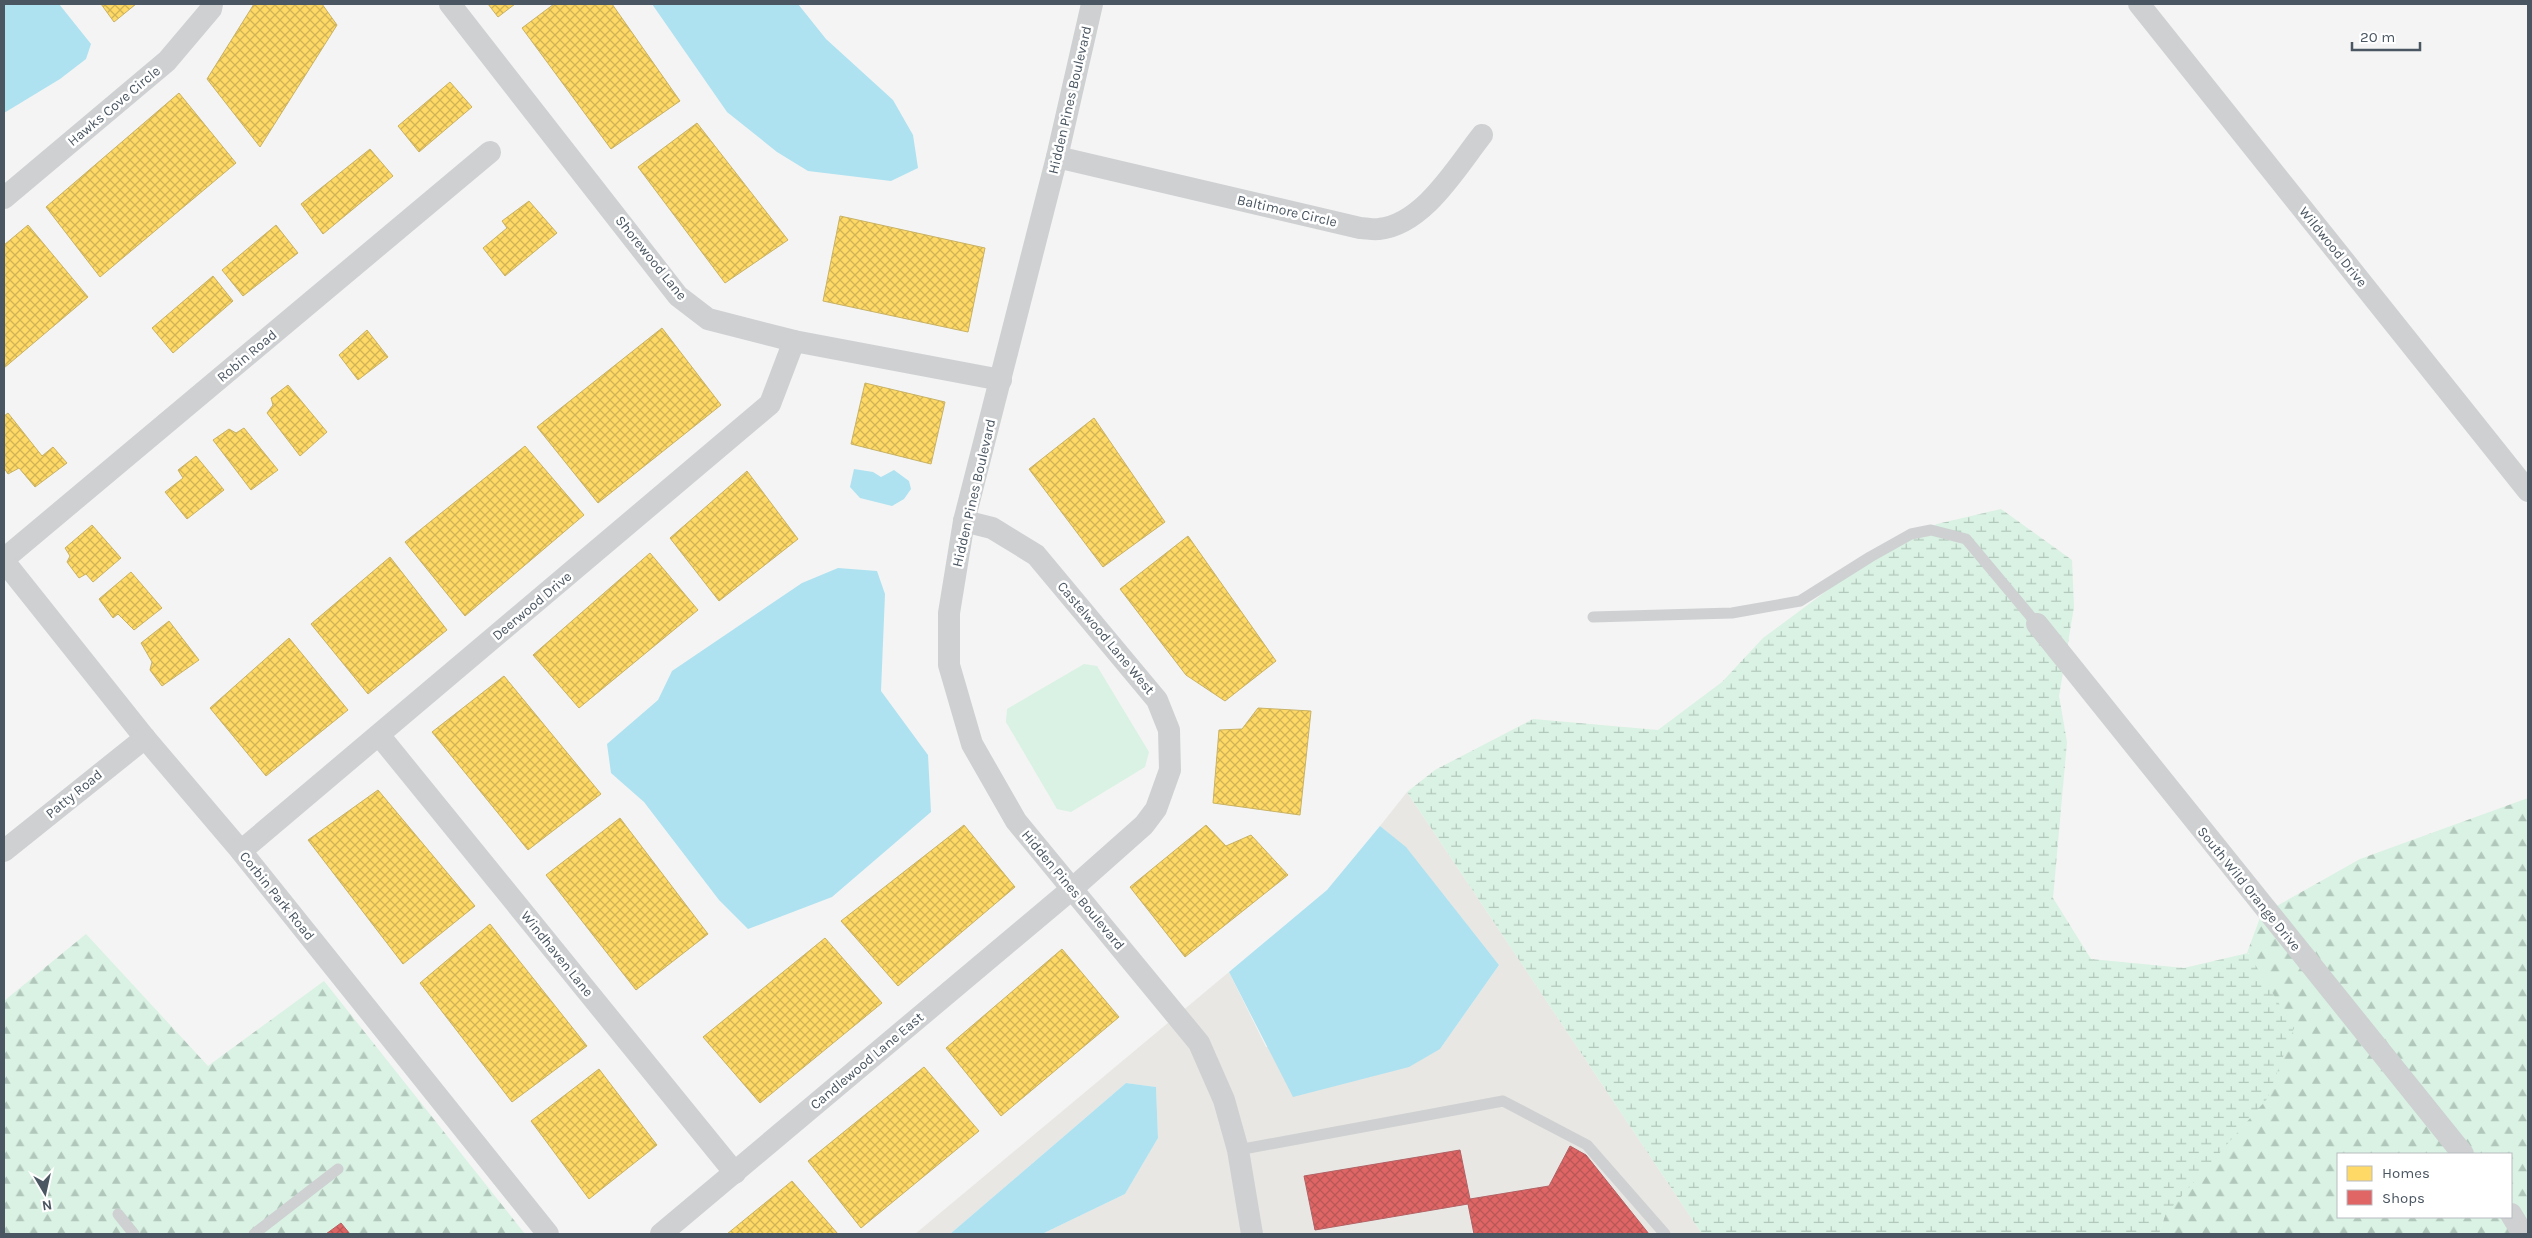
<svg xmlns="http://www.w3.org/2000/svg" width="2532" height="1238" font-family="Karla,sans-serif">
<defs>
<pattern id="forest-firs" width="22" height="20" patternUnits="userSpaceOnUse" patternTransform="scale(1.25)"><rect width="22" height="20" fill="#d9f2e3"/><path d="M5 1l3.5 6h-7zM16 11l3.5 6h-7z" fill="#b2c7bb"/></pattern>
<pattern id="wetland-marsh" width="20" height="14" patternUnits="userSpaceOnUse" patternTransform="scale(1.25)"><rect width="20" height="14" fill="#d9f2e3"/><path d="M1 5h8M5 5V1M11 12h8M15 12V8" fill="none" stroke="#b2c7bb"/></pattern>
<pattern id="homes-cross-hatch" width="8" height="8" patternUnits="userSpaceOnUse" patternTransform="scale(1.25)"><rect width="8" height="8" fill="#ffd966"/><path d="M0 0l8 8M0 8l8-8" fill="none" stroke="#d0b357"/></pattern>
<pattern id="shops-cross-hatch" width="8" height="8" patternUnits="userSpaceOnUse" patternTransform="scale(1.25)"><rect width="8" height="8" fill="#e06666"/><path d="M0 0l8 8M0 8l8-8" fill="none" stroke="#b85757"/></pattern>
</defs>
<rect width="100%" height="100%" fill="#f4f4f4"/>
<!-- commercial -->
<polygon fill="#e8e7e3" points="1407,792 1702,1234 1042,1234 1125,1194 1158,1138 1156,1087 1126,1083 950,1234 915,1234 1229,972 1266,1047 1440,1049 1499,965 1406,848 1380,826"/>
<!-- forest -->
<g fill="url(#forest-firs)" fill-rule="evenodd">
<path d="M 2528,798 L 2528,1234 L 2159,1234 L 2249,953 L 2247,953 L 2261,915 L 2360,859 ZM 2338,1154 L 2511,1154 L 2511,1217 L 2338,1217 Z"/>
<polygon points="86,934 208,1066 324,981 525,1234 4,1234 4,1001"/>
</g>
<!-- wetland -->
<polygon fill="url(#wetland-marsh)" points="2001,509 2072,560 2074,607 2059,696 2067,742 2053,898 2091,959 2184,968 2248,953 2294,1028 2267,1099 2165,1215 2159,1234 1702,1234 1407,792 1435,770 1533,719 1658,730 1722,682 1763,638 1879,552 1937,524"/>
<!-- park -->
<polygon fill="#d9f2e3" points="1084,664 1097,666 1149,752 1145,767 1071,812 1057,809 1006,722 1007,709"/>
<!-- water -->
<g fill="#aee2f0">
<polygon points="4,4 59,4 91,44 86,59 60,79 4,113"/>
<polygon points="652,4 798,4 826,39 893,100 913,135 918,168 891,181 808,171 777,152 727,112"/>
<polygon points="854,469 873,472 881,477 894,470 909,481 911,489 904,499 892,506 860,498 850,487"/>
<polygon points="838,568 877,571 885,594 881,691 928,755 931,812 832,897 748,929 719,900 644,802 611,773 607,744 658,700 672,671 802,583"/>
<polygon points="1380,826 1406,847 1499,965 1440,1049 1409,1067 1293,1097 1229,972 1327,890"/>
<polygon points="1126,1083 1156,1087 1158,1138 1125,1194 1042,1234 950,1234"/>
</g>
<!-- homes -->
<g fill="url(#homes-cross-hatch)" stroke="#c9b264">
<polygon points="101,4 136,4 114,22"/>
<polygon points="254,4 322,4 337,25 260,147 207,79"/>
<polygon points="488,4 515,4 498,17"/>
<polygon points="554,4 612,4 680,101 611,149 522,28"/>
<polygon points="450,82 472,107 419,152 398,126"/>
<polygon points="179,93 236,163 100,277 46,207"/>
<polygon points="697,123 788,240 725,283 638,167"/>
<polygon points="370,149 393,176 323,234 301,204"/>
<polygon points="529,201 557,233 505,276 483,248 507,228 502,221"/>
<polygon points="840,216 985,248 968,332 823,301"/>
<polygon points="28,225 88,297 4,368 4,245"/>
<polygon points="276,225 298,253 243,296 222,270"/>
<polygon points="213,276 233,301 173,353 152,328"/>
<polygon points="662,328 721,405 598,503 537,427"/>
<polygon points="367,330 388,357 358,380 339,355"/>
<polygon points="865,383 945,402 931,464 851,444"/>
<polygon points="288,385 327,432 300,456 267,413 273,405 271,398"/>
<polygon points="8,413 42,456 53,447 67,463 35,487 19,468 8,474 4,468 4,416"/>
<polygon points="1094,418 1165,522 1103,567 1029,469"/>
<polygon points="244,428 278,470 251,490 213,440 229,429 236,433"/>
<polygon points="525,446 584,515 465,616 405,542"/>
<polygon points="196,456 224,490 187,519 165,492 183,478 178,470"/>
<polygon points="747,471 798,539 719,601 670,538"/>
<polygon points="92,525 121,558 93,582 86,574 79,578 67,562 70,556 65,548"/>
<polygon points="1188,536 1276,661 1225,701 1186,675 1120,589"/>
<polygon points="650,553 698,610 579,708 533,655"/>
<polygon points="390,557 447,630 368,694 311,624"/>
<polygon points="131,572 162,608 134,630 118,614 113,618 99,599"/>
<polygon points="169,621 199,660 162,686 150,670 152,662 141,643"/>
<polygon points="289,638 348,710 266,776 210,708"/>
<polygon points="504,676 601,794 528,850 432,732"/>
<polygon points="1258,708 1311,711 1300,815 1213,803 1219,730 1242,729"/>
<polygon points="378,790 475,906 403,964 308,840"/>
<polygon points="620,818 708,934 636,990 546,875"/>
<polygon points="964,825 1015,887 898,986 841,921"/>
<polygon points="1206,825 1226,846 1251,835 1288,875 1185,957 1130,887"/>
<polygon points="490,924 587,1046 512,1102 420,983"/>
<polygon points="825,938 882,1003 760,1103 703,1037"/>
<polygon points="1062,949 1119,1017 1001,1116 946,1048"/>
<polygon points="924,1067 979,1131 861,1228 808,1161"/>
<polygon points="599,1069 657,1145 589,1199 531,1121"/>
<polygon points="792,1181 838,1234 727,1234"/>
</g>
<!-- shops -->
<g fill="url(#shops-cross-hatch)" stroke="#b36164">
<polygon points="1570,1146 1586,1155 1649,1234 1474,1234 1468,1204 1315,1230 1304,1176 1460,1150 1470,1199 1549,1186"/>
<polygon points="341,1223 350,1234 326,1234"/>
</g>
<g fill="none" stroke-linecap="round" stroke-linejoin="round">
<!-- lane -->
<g stroke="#ced0d2" stroke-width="11">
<polyline points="1593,617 1732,613 1800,601 1870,557 1911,534 1931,530 1966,539 2037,624"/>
<polyline points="1238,1150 1503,1101 1587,1145 1665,1234"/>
<polyline points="118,1214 134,1234"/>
<polyline points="254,1234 338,1169"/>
</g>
<!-- street -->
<g stroke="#ced0d2" stroke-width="22">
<polyline points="450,4 678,296 708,319 794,341 1001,380"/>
<polyline points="1092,4 1057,157 964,521 949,613 949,665 972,744 1016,821 1199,1043 1224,1100 1238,1150 1252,1234"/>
<polyline points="2139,4 2528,491"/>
<path d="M 1057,157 L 1360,228 C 1366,228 1373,230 1379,229 C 1424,224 1456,168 1482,135"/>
<polyline points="4,198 167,61 211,9 212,4"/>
<polyline points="4,559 490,152"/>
<polyline points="4,561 145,738 241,851 548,1234"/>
<polyline points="2037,624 2463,1154"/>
<polyline points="379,735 735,1173"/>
<polyline points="4,851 145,738"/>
<polyline points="241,851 770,404 794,341"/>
<polyline points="2511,1214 2523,1234"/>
<polyline points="661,1234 1073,888 1144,825 1156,809 1170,770 1169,730 1157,700 1036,555 992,528 964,521"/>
</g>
</g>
<g text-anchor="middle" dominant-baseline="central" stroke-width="5" stroke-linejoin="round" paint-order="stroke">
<!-- street labels -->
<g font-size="14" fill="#4a5661" stroke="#fff">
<text transform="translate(1070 100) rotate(-77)">Hidden Pines Boulevard</text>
<text transform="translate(114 106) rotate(-40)">Hawks Cove Circle</text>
<text transform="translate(1287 211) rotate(13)">Baltimore Circle</text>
<text transform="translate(2333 247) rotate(51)">Wildwood Drive</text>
<text transform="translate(651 258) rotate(51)">Shorewood Lane</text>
<text transform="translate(247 356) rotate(-40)">Robin Road</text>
<text transform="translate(974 493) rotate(-77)">Hidden Pines Boulevard</text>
<text transform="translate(532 606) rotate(-40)">Deerwood Drive</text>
<text transform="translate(1106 638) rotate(50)">Castelwood Lane West</text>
<text transform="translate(74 794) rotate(-39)">Patty Road</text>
<text transform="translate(2249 889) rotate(51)">South Wild Orange Drive</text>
<text transform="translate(1073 890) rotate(50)">Hidden Pines Boulevard</text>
<text transform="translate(277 896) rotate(51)">Corbin Park Road</text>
<text transform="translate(557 954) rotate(51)">Windhaven Lane</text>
<text transform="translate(867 1061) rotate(-40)">Candlewood Lane East</text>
</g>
</g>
<!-- border -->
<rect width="2532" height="1238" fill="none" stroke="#4a5661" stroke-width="10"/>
<!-- legend -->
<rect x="2337" y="1153" width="175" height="65" fill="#ffffff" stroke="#b7bbc0"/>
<rect x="2347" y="1166" width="25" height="15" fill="#ffd966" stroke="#b7bbc0"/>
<text x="2382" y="1178" font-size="15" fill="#4a5661">Homes</text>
<rect x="2347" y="1190" width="25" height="15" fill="#e06666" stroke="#b7bbc0"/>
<text x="2382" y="1203" font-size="15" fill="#4a5661">Shops</text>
<!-- north arrow -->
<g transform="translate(45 1193) rotate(171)" stroke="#ffffff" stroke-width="4" paint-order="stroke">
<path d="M0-4L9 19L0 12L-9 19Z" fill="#4a5661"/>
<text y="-8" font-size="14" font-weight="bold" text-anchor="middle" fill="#4a5661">N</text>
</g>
<!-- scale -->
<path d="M2352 42v8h68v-8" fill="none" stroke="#4a5661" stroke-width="2.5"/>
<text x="2360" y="42" font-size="15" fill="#4a5661" stroke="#ffffff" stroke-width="4" paint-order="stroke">20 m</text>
</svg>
